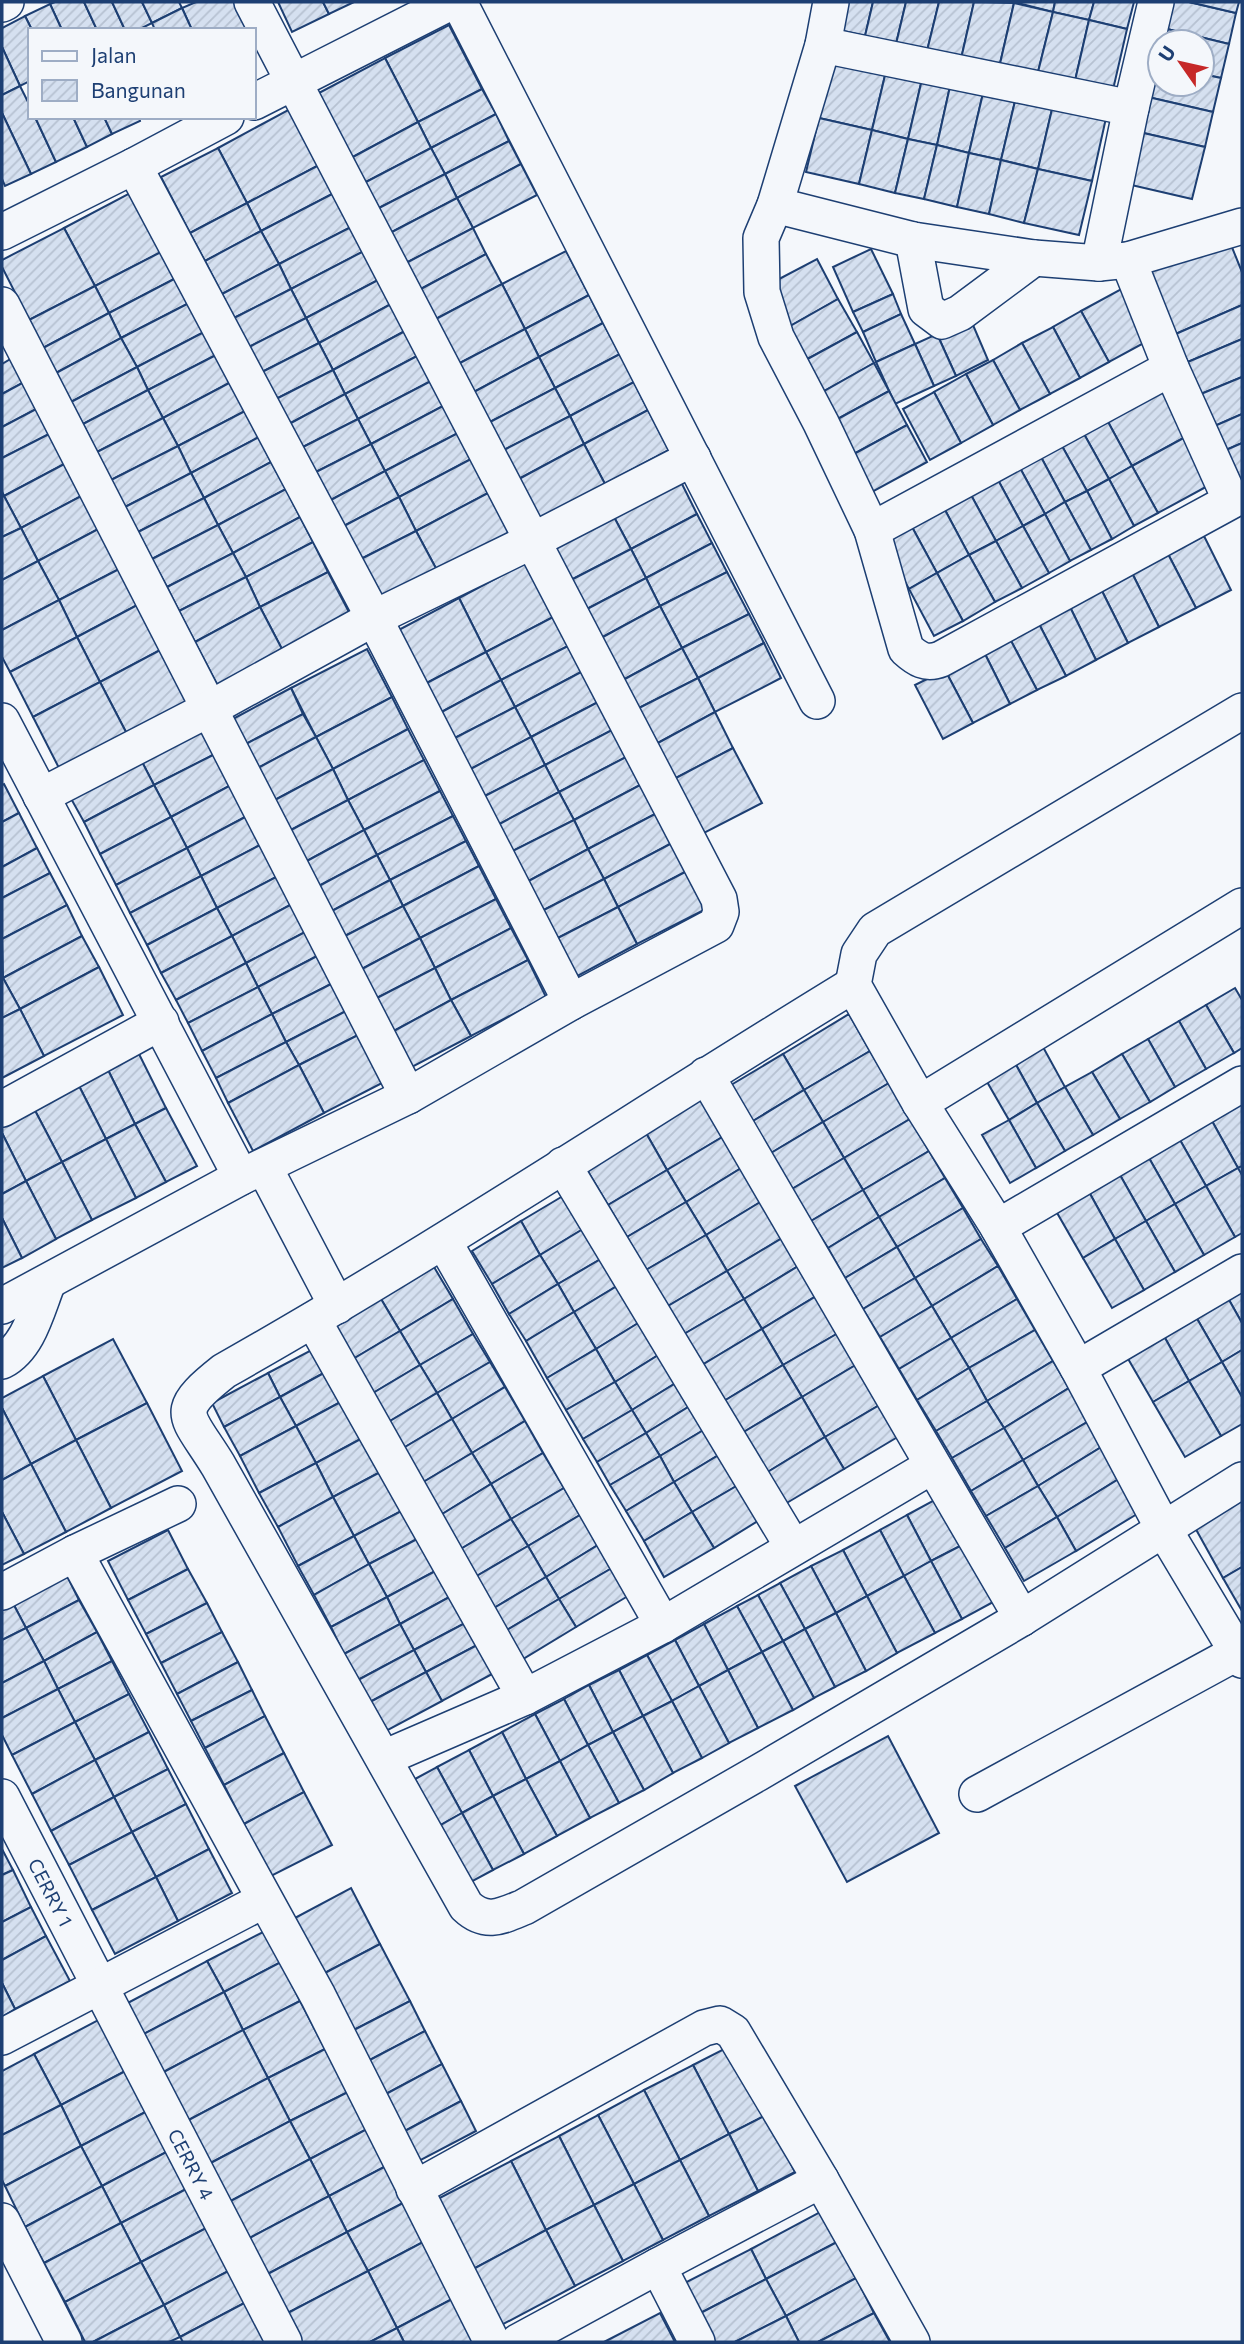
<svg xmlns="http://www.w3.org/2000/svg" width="1244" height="2344" font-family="Commissioner,sans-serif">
<defs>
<pattern id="building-hatch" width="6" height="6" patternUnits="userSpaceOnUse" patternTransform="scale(1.75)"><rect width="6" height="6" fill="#d5e0f0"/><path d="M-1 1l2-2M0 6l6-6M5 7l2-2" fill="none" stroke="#b6c1d1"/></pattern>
</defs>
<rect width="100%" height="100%" fill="#f4f7fb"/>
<!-- building -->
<g fill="url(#building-hatch)" stroke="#1d3f73" stroke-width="2">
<polygon points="55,2 84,2 97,30 62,30 50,4"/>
<polygon points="84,2 112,2 125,30 97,30"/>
<polygon points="112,2 142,2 152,23 138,30 125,30"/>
<polygon points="142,2 179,2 182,8 152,23"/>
<polygon points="196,2 237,2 250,30 192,30 182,8"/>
<polygon points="278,2 323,2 329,14 292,32"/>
<polygon points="323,2 354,2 329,14"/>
<polygon points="842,2 873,2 865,36 835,29"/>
<polygon points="873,2 906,2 896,44 865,36"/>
<polygon points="906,2 939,2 927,51 896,44"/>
<polygon points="939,2 974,2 961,59 927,51"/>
<polygon points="974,2 1014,3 999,68 961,59"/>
<polygon points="1014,2 1055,2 1053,12"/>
<polygon points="1055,2 1094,2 1089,20 1053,12"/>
<polygon points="1094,2 1134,2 1127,29 1089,20"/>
<polygon points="1170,2 1189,2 1236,13 1229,44 1163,28"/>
<polygon points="1189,2 1239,2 1236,13"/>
<polygon points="1014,3 1053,12 1037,76 999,68"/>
<polygon points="50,4 62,30 32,30 25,16"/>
<polygon points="182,8 192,30 155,30 152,23"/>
<polygon points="1053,12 1089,20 1074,85 1037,76"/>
<polygon points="25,16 32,30 30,30 30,81 20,86 2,47 2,28"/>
<polygon points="1089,20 1127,29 1112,94 1074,85"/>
<polygon points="449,25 482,89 418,122 385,58"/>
<polygon points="1163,28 1229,44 1221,78 1202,74 1202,42 1160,42"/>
<polygon points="2,47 20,86 2,95"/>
<polygon points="834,54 887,67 872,130 819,118"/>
<polygon points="385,58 418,122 351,158 317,94"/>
<polygon points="1155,63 1160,65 1160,84 1202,84 1202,74 1221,78 1213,112 1148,97"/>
<polygon points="887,67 923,75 908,139 872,130"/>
<polygon points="923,75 951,82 937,145 908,139"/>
<polygon points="951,82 984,89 969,153 937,145"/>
<polygon points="20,86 30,106 30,117 35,117 56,162 31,174 2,113 2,95"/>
<polygon points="482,89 496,114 431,148 418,122"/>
<polygon points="984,89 1016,97 1001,160 969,153"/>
<polygon points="1016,97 1053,105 1038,169 1001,160"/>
<polygon points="1148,97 1213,112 1205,147 1139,132"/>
<polygon points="1053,105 1106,118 1092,181 1038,169"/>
<polygon points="290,109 319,165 247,203 218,148"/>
<polygon points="2,113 31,174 5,186 2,179"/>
<polygon points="496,114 509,141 445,174 431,148"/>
<polygon points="35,117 73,117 87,147 56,162"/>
<polygon points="73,117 104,117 112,134 87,147"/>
<polygon points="104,117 139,117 140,121 112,134"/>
<polygon points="819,118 872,130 859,184 806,172"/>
<polygon points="418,122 431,148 364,183 351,158"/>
<polygon points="872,130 908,139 895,193 859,184"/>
<polygon points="1139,132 1205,147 1192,199 1127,184"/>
<polygon points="908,139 937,145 924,199 895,193"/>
<polygon points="509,141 521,164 457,198 445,174"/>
<polygon points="937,145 969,153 957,207 924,199"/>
<polygon points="218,148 247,203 190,233 161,177"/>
<polygon points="431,148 445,174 377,209 364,183"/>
<polygon points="969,153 1001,160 989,214 957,207"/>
<polygon points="1001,160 1038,169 1024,223 989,214"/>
<polygon points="521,164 537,195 473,228 457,198"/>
<polygon points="319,165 334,193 261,231 247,203"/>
<polygon points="1038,169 1092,181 1079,235 1024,223"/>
<polygon points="445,174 457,198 390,233 377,209"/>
<polygon points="132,192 163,251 95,286 64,228"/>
<polygon points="334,193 351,227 279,264 261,231"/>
<polygon points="457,198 473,228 406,263 390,233"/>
<polygon points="247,203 261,231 205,261 190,233"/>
<polygon points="351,227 364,251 291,289 279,264"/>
<polygon points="64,228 95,286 29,320 2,267 2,260"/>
<polygon points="473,228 486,254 419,290 406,263"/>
<polygon points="261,231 279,264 222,294 205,261"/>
<polygon points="1227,235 1242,272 1242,305 1171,336 1143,270"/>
<polygon points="871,249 893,294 853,312 833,267"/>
<polygon points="163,251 176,278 109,313 95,286"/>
<polygon points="364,251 378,280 306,318 291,289"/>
<polygon points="566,251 589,295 525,329 502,284"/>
<polygon points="486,254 502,284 434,320 419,290"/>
<polygon points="817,259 838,299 785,329 762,288"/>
<polygon points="279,264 291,289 234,318 222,294"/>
<polygon points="176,278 189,303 121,338 109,313"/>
<polygon points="378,280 391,304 319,343 306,318"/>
<polygon points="502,284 525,329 458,364 434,320"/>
<polygon points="95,286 109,313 43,348 29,320"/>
<polygon points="1125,287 1153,338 1109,362 1081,311"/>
<polygon points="291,289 306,318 249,347 234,318"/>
<polygon points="893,294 901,314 863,332 853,312"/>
<polygon points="589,295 603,323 539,357 525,329"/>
<polygon points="838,299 857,332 802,362 785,329"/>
<polygon points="189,303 204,332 137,367 121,338"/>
<polygon points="391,304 405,331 333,370 319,343"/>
<polygon points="1242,305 1242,339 1183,364 1171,336"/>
<polygon points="1081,311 1109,362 1080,378 1053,327"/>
<polygon points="109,313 121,338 56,373 43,348"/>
<polygon points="901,314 915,344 876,362 863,332"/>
<polygon points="306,318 319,343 262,372 249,347"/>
<polygon points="970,318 988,360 956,376 937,334"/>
<polygon points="603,323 620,354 555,388 539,357"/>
<polygon points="1053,327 1080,378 1050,394 1022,343"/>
<polygon points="525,329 539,357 472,393 458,364"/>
<polygon points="405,331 417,356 345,394 333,370"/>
<polygon points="204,332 216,355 148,390 137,367"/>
<polygon points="857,332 874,363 819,394 802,362"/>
<polygon points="937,334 956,376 934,386 915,344"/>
<polygon points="121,338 137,367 71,402 56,373"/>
<polygon points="1242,339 1242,377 1196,396 1183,364"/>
<polygon points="319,343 333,370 276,399 262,372"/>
<polygon points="1022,343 1050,394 1020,410 993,360"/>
<polygon points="915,344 934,386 895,404 876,362"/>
<polygon points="620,354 634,382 570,416 555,388"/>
<polygon points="216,355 231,382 163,418 148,390"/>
<polygon points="417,356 431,381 358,419 345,394"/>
<polygon points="14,357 26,381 2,394 2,364"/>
<polygon points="539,357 555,388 488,423 472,393"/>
<polygon points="993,360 1020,410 993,425 966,374"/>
<polygon points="874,363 889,391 834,421 819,394"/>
<polygon points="137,367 148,390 83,424 71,402"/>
<polygon points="333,370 345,394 289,424 276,399"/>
<polygon points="966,374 993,425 961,443 934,392"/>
<polygon points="1242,377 1242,414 1210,428 1196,396"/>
<polygon points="26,381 40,407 2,427 2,394"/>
<polygon points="431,381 443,406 371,444 358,419"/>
<polygon points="231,382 245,411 178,446 163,418"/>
<polygon points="634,382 648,410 584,444 570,416"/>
<polygon points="555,388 570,416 502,451 488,423"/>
<polygon points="1164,389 1189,435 1132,466 1107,420"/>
<polygon points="148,390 163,418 97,452 83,424"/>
<polygon points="889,391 907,425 852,455 834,421"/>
<polygon points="934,392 961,443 930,460 903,409"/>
<polygon points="345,394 358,419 301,448 289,424"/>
<polygon points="443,406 458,433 385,471 371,444"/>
<polygon points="40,407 53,432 2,458 2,427"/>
<polygon points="648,410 669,450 605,484 584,444"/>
<polygon points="245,411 259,437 191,473 178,446"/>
<polygon points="1242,414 1242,443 1219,453 1210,428"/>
<polygon points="570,416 584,444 517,480 502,451"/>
<polygon points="163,418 178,446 111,480 97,452"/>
<polygon points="358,419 371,444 314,473 301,448"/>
<polygon points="1107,420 1132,466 1109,479 1084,434"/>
<polygon points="907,425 927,462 872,492 852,455"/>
<polygon points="53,432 68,462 4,496 2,491 2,458"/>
<polygon points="458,433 471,459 399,497 385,471"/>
<polygon points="1084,434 1109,479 1087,491 1062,446"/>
<polygon points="1189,435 1215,482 1158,513 1132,466"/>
<polygon points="259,437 271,462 204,498 191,473"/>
<polygon points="1242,443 1242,495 1219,453"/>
<polygon points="371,444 385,471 329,501 314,473"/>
<polygon points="584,444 605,484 538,519 517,480"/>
<polygon points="178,446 191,473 125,507 111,480"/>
<polygon points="1062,446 1087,491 1065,502 1041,457"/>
<polygon points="1041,457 1065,502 1045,514 1020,468"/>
<polygon points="471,459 488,493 416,531 399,497"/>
<polygon points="68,462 85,494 21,528 4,496"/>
<polygon points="271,462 286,489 218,525 204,498"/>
<polygon points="1132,466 1158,513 1134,526 1109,479"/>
<polygon points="1020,468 1045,514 1023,526 998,480"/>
<polygon points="385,471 399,497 342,527 329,501"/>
<polygon points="191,473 204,498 138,532 125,507"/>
<polygon points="1109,479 1134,526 1112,539 1087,491"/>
<polygon points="998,480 1023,526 996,541 971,495"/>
<polygon points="681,482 697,514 631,549 614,517"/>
<polygon points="286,489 300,517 233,553 218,525"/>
<polygon points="1087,491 1112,539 1091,550 1065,502"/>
<polygon points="488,493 511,536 439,574 416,531"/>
<polygon points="85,494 102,527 38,561 21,528"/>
<polygon points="971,495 996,541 969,555 945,510"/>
<polygon points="4,496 21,528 2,537 2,497"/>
<polygon points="399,497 416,531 359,560 342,527"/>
<polygon points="204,498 218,525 152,559 138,532"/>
<polygon points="1065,502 1091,550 1070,561 1045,514"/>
<polygon points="945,510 969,555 937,573 912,527"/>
<polygon points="697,514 712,543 646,578 631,549"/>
<polygon points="1045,514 1070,561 1049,573 1023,526"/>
<polygon points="300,517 313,542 246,577 233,553"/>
<polygon points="614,517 631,549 571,580 555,548"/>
<polygon points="218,525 233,553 167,587 152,559"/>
<polygon points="1023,526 1049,573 1022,588 996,541"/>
<polygon points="102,527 123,567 59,600 38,561"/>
<polygon points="912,527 937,573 909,589 884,543"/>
<polygon points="21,528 38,561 2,580 2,537"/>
<polygon points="416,531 439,574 382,604 359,560"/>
<polygon points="1204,536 1231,590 1196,608 1168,554"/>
<polygon points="996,541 1022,588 995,602 969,555"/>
<polygon points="313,542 328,572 260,607 246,577"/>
<polygon points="712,543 727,572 660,606 646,578"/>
<polygon points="631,549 646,578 587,609 571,580"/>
<polygon points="233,553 246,577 179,611 167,587"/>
<polygon points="1168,554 1196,608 1159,627 1132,573"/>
<polygon points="969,555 995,602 963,621 937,573"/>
<polygon points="38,561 59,600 2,630 2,580"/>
<polygon points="527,562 555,616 486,652 459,598"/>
<polygon points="123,567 141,603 77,637 59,600"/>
<polygon points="328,572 351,616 283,651 260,607"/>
<polygon points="727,572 749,614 682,648 660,606"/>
<polygon points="937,573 963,621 934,636 909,589"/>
<polygon points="1132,573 1159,627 1128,643 1101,589"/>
<polygon points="246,577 260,607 195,642 179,611"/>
<polygon points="646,578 660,606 601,638 587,609"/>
<polygon points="1101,589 1128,643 1096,660 1069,605"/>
<polygon points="459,598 486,652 421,686 393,633"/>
<polygon points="59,600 77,637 10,672 2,657 2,630"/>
<polygon points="141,603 164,648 100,682 77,637"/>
<polygon points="1069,605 1096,660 1066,676 1038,622"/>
<polygon points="660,606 682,648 623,680 601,638"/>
<polygon points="260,607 283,651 218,686 195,642"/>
<polygon points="749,614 764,643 698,678 682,648"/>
<polygon points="555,616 570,645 501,680 486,652"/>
<polygon points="1038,622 1066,676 1037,690 1009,637"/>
<polygon points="77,637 100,682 33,717 10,672"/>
<polygon points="1009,637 1037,690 1010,704 983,650"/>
<polygon points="764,643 781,678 715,712 698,678"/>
<polygon points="570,645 583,671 515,707 501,680"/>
<polygon points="164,648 192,701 127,734 100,682"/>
<polygon points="682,648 698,678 637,709 623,680"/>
<polygon points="367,649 392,697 316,737 291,688"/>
<polygon points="983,650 1010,704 973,723 945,670"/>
<polygon points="486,652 501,680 436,715 421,686"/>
<polygon points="945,670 973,723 943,739 915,685"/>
<polygon points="583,671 600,701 531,737 515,707"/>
<polygon points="698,678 715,712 656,744 637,709"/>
<polygon points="501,680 515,707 449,741 436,715"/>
<polygon points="100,682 127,734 60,770 33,717"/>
<polygon points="291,688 303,714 244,745 231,720"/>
<polygon points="392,697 408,729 333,769 316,737"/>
<polygon points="600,701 614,729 545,765 531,737"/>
<polygon points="515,707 531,737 465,772 449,741"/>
<polygon points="715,712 733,748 674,779 656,744"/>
<polygon points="303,714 316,737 256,769 244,745"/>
<polygon points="201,726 215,754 154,785 140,758"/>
<polygon points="408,729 424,760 348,800 333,769"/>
<polygon points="614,729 628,756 559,792 545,765"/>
<polygon points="316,737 333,769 273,801 256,769"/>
<polygon points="531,737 545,765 479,799 465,772"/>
<polygon points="733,748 762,803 702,834 674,779"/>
<polygon points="215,754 231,785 171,817 154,785"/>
<polygon points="628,756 642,784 574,820 559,792"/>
<polygon points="140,758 154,785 84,822 69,795"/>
<polygon points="424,760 440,791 364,830 348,800"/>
<polygon points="545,765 559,792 494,827 479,799"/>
<polygon points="333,769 348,800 289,831 273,801"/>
<polygon points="4,784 19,813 2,822 2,785"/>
<polygon points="642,784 657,813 588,849 574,820"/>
<polygon points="154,785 171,817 100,854 84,822"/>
<polygon points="231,785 247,816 187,848 171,817"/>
<polygon points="440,791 453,816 377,855 364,830"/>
<polygon points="559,792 574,820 507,854 494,827"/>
<polygon points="348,800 364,830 305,862 289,831"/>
<polygon points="19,813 37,848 2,867 2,822"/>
<polygon points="657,813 672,843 604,879 588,849"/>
<polygon points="247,816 262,844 201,876 187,848"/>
<polygon points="453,816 466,841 390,880 377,855"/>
<polygon points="171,817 187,848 116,885 100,854"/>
<polygon points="574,820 588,849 523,884 507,854"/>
<polygon points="364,830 377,855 317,887 305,862"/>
<polygon points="466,841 479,866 403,906 390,880"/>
<polygon points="672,843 687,871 618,907 604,879"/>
<polygon points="262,844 278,876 217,908 201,876"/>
<polygon points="37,848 50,873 2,898 2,867"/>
<polygon points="187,848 201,876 130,913 116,885"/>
<polygon points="588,849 604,879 538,913 523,884"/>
<polygon points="377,855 390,880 330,912 317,887"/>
<polygon points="479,866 496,899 420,938 403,906"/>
<polygon points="687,871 706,909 637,944 618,907"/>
<polygon points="50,873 67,905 2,939 2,898"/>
<polygon points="201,876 217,908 147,945 130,913"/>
<polygon points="278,876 292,904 232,936 217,908"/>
<polygon points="604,879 618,907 552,941 538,913"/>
<polygon points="390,880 403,906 343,937 330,912"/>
<polygon points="496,899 511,928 435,968 420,938"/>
<polygon points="292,904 307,931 246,963 232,936"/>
<polygon points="67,905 82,936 3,978 2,939"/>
<polygon points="403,906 420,938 360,970 343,937"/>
<polygon points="618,907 637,944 572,979 552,941"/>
<polygon points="217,908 232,936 161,973 147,945"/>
<polygon points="511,928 528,960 451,1000 435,968"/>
<polygon points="307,931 319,955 258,987 246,963"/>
<polygon points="82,936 99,967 20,1009 3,978"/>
<polygon points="232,936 246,963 176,1000 161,973"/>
<polygon points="420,938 435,968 375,999 360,970"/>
<polygon points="319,955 333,983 272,1014 258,987"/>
<polygon points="528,960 546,997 471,1036 451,1000"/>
<polygon points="246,963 258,987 188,1023 176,1000"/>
<polygon points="99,967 123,1015 44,1056 20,1009"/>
<polygon points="435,968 451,1000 392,1032 375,999"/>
<polygon points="3,978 20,1009 2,1018 2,979"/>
<polygon points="333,983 348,1010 286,1042 272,1014"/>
<polygon points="258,987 272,1014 202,1051 188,1023"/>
<polygon points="1235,988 1242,1000 1242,1048 1234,1053 1206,1005"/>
<polygon points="451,1000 471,1036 410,1068 392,1032"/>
<polygon points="1206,1005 1234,1053 1206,1069 1179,1021"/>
<polygon points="20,1009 44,1056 2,1078 2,1018"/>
<polygon points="348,1010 360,1034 299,1065 286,1042"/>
<polygon points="272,1014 286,1042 216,1078 202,1051"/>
<polygon points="849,1014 870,1051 804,1090 783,1054"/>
<polygon points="1179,1021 1206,1069 1175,1087 1148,1039"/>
<polygon points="360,1034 384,1082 324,1113 299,1065"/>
<polygon points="1148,1039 1175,1087 1150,1102 1122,1054"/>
<polygon points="286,1042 299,1065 228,1103 216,1078"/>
<polygon points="135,1046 166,1108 135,1124 104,1062"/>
<polygon points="1043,1047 1065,1087 1037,1103 1015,1063"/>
<polygon points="870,1051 889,1083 823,1122 804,1090"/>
<polygon points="783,1054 804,1090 753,1121 731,1085"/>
<polygon points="1122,1054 1150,1102 1120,1119 1092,1072"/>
<polygon points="104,1062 135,1124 106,1139 75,1078"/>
<polygon points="1015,1063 1037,1103 1009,1120 986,1080"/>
<polygon points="299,1065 324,1113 253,1151 228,1103"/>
<polygon points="1092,1072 1120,1119 1093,1135 1065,1087"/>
<polygon points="75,1078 106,1139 62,1162 30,1101"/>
<polygon points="889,1083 910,1119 844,1158 823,1122"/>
<polygon points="1065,1087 1093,1135 1065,1151 1037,1103"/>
<polygon points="804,1090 823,1122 771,1153 753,1121"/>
<polygon points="699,1093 724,1136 667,1170 642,1126"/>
<polygon points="30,1101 62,1162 26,1181 2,1133 2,1116"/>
<polygon points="1037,1103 1065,1151 1036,1168 1009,1120"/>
<polygon points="1242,1104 1242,1166 1238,1168 1212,1121"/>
<polygon points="166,1108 197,1166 166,1182 135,1124"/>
<polygon points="910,1119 929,1151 863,1190 844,1158"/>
<polygon points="1009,1120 1036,1168 1010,1183 982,1135"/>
<polygon points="1212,1121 1238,1168 1206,1186 1180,1140"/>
<polygon points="823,1122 844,1158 792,1189 771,1153"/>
<polygon points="135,1124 166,1182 136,1198 106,1139"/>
<polygon points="642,1126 667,1170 608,1205 583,1163"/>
<polygon points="2,1133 26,1181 2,1194"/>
<polygon points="724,1136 743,1167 686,1202 667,1170"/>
<polygon points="106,1139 136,1198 92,1220 62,1162"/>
<polygon points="1180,1140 1206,1186 1175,1204 1149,1158"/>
<polygon points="929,1151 945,1178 879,1217 863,1190"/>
<polygon points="844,1158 863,1190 811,1221 792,1189"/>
<polygon points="1149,1158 1175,1204 1146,1221 1120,1175"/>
<polygon points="62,1162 92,1220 56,1239 26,1181"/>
<polygon points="743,1167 762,1201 706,1235 686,1202"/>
<polygon points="1238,1168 1242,1175 1242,1233 1235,1237 1206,1186"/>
<polygon points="667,1170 686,1202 627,1237 608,1205"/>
<polygon points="1120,1175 1146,1221 1115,1239 1089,1192"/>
<polygon points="945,1178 963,1208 897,1247 879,1217"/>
<polygon points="26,1181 56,1239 22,1258 2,1218 2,1194"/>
<polygon points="1206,1186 1235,1237 1204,1255 1175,1204"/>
<polygon points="573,1190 593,1223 540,1255 521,1221"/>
<polygon points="863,1190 879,1217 828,1248 811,1221"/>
<polygon points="1089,1192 1115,1239 1083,1258 1056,1211"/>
<polygon points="762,1201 784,1237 727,1271 706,1235"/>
<polygon points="686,1202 706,1235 646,1270 627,1237"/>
<polygon points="1175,1204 1204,1255 1175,1272 1146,1221"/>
<polygon points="963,1208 981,1239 915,1278 897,1247"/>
<polygon points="879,1217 897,1247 845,1278 828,1248"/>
<polygon points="2,1218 22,1258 2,1268"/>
<polygon points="521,1221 540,1255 492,1284 472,1251"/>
<polygon points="1146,1221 1175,1272 1144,1290 1115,1239"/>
<polygon points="593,1223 611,1253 558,1284 540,1255"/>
<polygon points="706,1235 727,1271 668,1306 646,1270"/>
<polygon points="784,1237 800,1265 744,1299 727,1271"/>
<polygon points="981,1239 998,1266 932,1306 915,1278"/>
<polygon points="1115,1239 1144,1290 1112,1308 1083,1258"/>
<polygon points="897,1247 915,1278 863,1309 845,1278"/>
<polygon points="611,1253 627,1280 574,1312 558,1284"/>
<polygon points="540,1255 558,1284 509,1314 492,1284"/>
<polygon points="800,1265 818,1295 762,1329 744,1299"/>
<polygon points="998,1266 1017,1299 951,1338 932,1306"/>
<polygon points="434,1267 453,1299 400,1331 381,1299"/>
<polygon points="727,1271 744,1299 684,1334 668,1306"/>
<polygon points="915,1278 932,1306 880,1337 863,1309"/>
<polygon points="627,1280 648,1317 596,1349 574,1312"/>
<polygon points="1242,1280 1242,1323 1224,1291"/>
<polygon points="558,1284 574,1312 526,1341 509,1314"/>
<polygon points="1224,1291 1242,1323 1242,1350 1222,1362 1192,1310"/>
<polygon points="818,1295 840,1332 783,1365 762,1329"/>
<polygon points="381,1299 400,1331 348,1362 329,1330"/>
<polygon points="453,1299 473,1334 420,1365 400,1331"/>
<polygon points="744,1299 762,1329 702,1365 684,1334"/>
<polygon points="1017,1299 1035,1330 969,1368 951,1338"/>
<polygon points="932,1306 951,1338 899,1369 880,1337"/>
<polygon points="1192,1310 1222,1362 1189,1381 1160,1329"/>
<polygon points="574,1312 596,1349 547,1378 526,1341"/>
<polygon points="648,1317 668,1349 615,1382 596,1349"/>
<polygon points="762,1329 783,1365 724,1401 702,1365"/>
<polygon points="1160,1329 1189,1381 1153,1402 1123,1350"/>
<polygon points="1035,1330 1053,1361 987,1401 969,1368"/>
<polygon points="400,1331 420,1365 368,1396 348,1362"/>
<polygon points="840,1332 859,1363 802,1397 783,1365"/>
<polygon points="473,1334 490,1362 437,1393 420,1365"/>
<polygon points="951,1338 969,1368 917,1400 899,1369"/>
<polygon points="113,1339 147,1403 76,1440 43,1376"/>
<polygon points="321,1345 333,1368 280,1397 268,1373"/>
<polygon points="596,1349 615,1382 566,1410 547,1378"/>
<polygon points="668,1349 684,1378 632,1410 615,1382"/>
<polygon points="1242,1350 1242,1397 1222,1362"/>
<polygon points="1053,1361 1069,1388 1004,1428 987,1401"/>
<polygon points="490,1362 505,1387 452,1419 437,1393"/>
<polygon points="1222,1362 1242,1397 1242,1424 1221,1436 1189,1381"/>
<polygon points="859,1363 883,1403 825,1437 802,1397"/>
<polygon points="420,1365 437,1393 385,1424 368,1396"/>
<polygon points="783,1365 802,1397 742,1433 724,1401"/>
<polygon points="333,1368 348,1398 296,1426 280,1397"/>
<polygon points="969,1368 987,1401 936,1431 917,1400"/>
<polygon points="268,1373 280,1397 224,1427 212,1403"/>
<polygon points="43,1376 76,1440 31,1464 2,1408 2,1398"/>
<polygon points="684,1378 698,1401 646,1433 632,1410"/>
<polygon points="1189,1381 1221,1436 1185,1457 1153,1402"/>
<polygon points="615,1382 632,1410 583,1439 566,1410"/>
<polygon points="505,1387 525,1421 472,1453 452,1419"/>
<polygon points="1069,1388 1089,1421 1023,1460 1004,1428"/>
<polygon points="437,1393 452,1419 400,1450 385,1424"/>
<polygon points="280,1397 296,1426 240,1456 224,1427"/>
<polygon points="802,1397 825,1437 766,1473 742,1433"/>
<polygon points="348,1398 368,1435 316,1463 296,1426"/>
<polygon points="698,1401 712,1425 660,1456 646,1433"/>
<polygon points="987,1401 1004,1428 952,1458 936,1431"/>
<polygon points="147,1403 182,1471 111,1508 76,1440"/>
<polygon points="883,1403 901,1435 844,1469 825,1437"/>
<polygon points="2,1408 31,1464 2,1480"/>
<polygon points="632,1410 646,1433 597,1462 583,1439"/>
<polygon points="452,1419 472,1453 420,1484 400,1450"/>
<polygon points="525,1421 543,1453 491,1484 472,1453"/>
<polygon points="1089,1421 1103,1446 1038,1486 1023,1460"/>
<polygon points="712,1425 727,1450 674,1482 660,1456"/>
<polygon points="296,1426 316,1463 259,1493 240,1456"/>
<polygon points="1004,1428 1023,1460 971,1491 952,1458"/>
<polygon points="646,1433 660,1456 610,1485 597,1462"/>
<polygon points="368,1435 386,1469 333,1497 316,1463"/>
<polygon points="825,1437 844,1469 785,1504 766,1473"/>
<polygon points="76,1440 111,1508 66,1532 31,1464"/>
<polygon points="1103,1446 1122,1477 1057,1517 1038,1486"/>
<polygon points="727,1450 745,1481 692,1512 674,1482"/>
<polygon points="472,1453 491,1484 439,1516 420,1484"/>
<polygon points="543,1453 564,1488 511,1519 491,1484"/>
<polygon points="660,1456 674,1482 626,1511 610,1485"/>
<polygon points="1023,1460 1038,1486 986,1516 971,1491"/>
<polygon points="316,1463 333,1497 278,1527 259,1493"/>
<polygon points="31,1464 66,1532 24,1554 2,1512 2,1480"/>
<polygon points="386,1469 407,1508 354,1536 333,1497"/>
<polygon points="1122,1477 1142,1511 1076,1551 1057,1517"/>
<polygon points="745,1481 766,1516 714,1548 692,1512"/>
<polygon points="674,1482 692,1512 644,1541 626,1511"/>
<polygon points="491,1484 511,1519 459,1550 439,1516"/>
<polygon points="1038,1486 1057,1517 1005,1548 986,1516"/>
<polygon points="564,1488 580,1515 528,1546 511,1519"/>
<polygon points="1242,1496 1242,1567 1223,1578 1193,1524"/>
<polygon points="333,1497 354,1536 298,1566 278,1527"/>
<polygon points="940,1497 964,1544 931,1561 907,1515"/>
<polygon points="407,1508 421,1537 369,1564 354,1536"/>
<polygon points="2,1512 24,1554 2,1565"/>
<polygon points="692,1512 714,1548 664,1577 644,1541"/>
<polygon points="580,1515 598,1545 546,1577 528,1546"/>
<polygon points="907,1515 931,1561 904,1576 880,1530"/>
<polygon points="1057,1517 1076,1551 1024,1581 1005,1548"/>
<polygon points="511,1519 528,1546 475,1577 459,1550"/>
<polygon points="168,1530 188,1569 128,1600 108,1561"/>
<polygon points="880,1530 904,1576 867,1596 843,1550"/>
<polygon points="354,1536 369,1564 314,1595 298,1566"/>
<polygon points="421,1537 439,1569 387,1597 369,1564"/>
<polygon points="964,1544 995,1601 962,1619 931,1561"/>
<polygon points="598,1545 612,1568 559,1599 546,1577"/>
<polygon points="528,1546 546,1577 494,1608 475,1577"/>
<polygon points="843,1550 867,1596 836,1613 811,1566"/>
<polygon points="931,1561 962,1619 935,1633 904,1576"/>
<polygon points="61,1564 79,1600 26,1628 7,1592"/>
<polygon points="369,1564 387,1597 331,1627 314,1595"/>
<polygon points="811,1566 836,1613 805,1629 780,1583"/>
<polygon points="1242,1567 1242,1611 1223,1578"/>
<polygon points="612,1568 628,1596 576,1627 559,1599"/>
<polygon points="188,1569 207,1603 146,1634 128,1600"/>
<polygon points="439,1569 453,1595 400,1624 387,1597"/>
<polygon points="904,1576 935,1633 897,1653 867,1596"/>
<polygon points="546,1577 559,1599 507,1630 494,1608"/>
<polygon points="780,1583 805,1629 783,1641 758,1595"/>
<polygon points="7,1592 26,1628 2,1640 2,1595"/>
<polygon points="453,1595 467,1622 414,1650 400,1624"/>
<polygon points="758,1595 783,1641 762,1652 737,1606"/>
<polygon points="867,1596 897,1653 866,1671 836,1613"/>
<polygon points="387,1597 400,1624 344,1654 331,1627"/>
<polygon points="559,1599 576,1627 523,1659 507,1630"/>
<polygon points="79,1600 97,1632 44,1661 26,1628"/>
<polygon points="207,1603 222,1632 161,1663 146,1634"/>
<polygon points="737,1606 762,1652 728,1670 704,1624"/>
<polygon points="836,1613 866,1671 835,1687 805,1629"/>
<polygon points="467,1622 479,1644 426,1672 414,1650"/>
<polygon points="400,1624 414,1650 358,1680 344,1654"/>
<polygon points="704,1624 728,1670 699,1686 675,1640"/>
<polygon points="26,1628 44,1661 2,1683 2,1640"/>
<polygon points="805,1629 835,1687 814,1698 783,1641"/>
<polygon points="97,1632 112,1661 58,1689 44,1661"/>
<polygon points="222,1632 238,1662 177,1694 161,1663"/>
<polygon points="675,1640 699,1686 672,1701 647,1655"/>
<polygon points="783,1641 814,1698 793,1710 762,1652"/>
<polygon points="479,1644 494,1673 442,1701 426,1672"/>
<polygon points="414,1650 426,1672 370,1702 358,1680"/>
<polygon points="762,1652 793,1710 758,1728 728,1670"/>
<polygon points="647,1655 672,1701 643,1716 619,1670"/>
<polygon points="44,1661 58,1689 2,1718 2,1683"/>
<polygon points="112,1661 129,1694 75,1722 58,1689"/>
<polygon points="238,1662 252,1690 191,1721 177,1694"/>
<polygon points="619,1670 643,1716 613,1732 589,1685"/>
<polygon points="728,1670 758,1728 729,1743 699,1686"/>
<polygon points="426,1672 442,1701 386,1731 370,1702"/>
<polygon points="589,1685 613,1732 588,1745 564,1699"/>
<polygon points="699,1686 729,1743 702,1758 672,1701"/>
<polygon points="58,1689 75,1722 12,1755 2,1735 2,1718"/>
<polygon points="252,1690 265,1716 205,1748 191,1721"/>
<polygon points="129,1694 149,1732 95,1760 75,1722"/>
<polygon points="564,1699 588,1745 560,1761 535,1714"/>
<polygon points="672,1701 702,1758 673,1773 643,1716"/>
<polygon points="535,1714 560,1761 526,1779 502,1732"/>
<polygon points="265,1716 284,1753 224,1785 205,1748"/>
<polygon points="643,1716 673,1773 644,1790 613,1732"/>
<polygon points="75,1722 95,1760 32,1794 12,1755"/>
<polygon points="149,1732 168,1769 114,1797 95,1760"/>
<polygon points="502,1732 526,1779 493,1796 469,1750"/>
<polygon points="613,1732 644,1790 619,1803 588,1745"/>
<polygon points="888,1736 939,1833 847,1882 795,1786"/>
<polygon points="588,1745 619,1803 590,1818 560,1761"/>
<polygon points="469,1750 493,1796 462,1813 437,1767"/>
<polygon points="284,1753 304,1792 244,1824 224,1785"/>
<polygon points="95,1760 114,1797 51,1831 32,1794"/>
<polygon points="560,1761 590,1818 557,1836 526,1779"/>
<polygon points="437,1767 462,1813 439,1826 415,1779"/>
<polygon points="168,1769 186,1804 132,1832 114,1797"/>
<polygon points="526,1779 557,1836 524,1854 493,1796"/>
<polygon points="304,1792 332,1845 271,1876 244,1824"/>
<polygon points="493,1796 524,1854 493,1870 462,1813"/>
<polygon points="114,1797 132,1832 69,1865 51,1831"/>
<polygon points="186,1804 209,1849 156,1877 132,1832"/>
<polygon points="462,1813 493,1870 469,1883 439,1826"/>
<polygon points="132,1832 156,1877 92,1910 69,1865"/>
<polygon points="2,1849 13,1870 2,1875"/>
<polygon points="209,1849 232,1893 178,1921 156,1877"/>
<polygon points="13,1870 31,1907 2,1922 2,1875"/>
<polygon points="156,1877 178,1921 115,1954 92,1910"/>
<polygon points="351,1888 380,1944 321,1975 293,1919"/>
<polygon points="31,1907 46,1936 2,1960 2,1922"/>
<polygon points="265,1931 281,1962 224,1992 207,1961"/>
<polygon points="46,1936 70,1981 15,2009 2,1983 2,1960"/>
<polygon points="380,1944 410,2001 350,2032 321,1975"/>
<polygon points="207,1961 224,1992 138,2037 122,2006"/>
<polygon points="281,1962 300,2001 243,2030 224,1992"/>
<polygon points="2,1983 15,2009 2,2017"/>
<polygon points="224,1992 243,2030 158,2075 138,2037"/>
<polygon points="300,2001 325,2049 268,2078 243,2030"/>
<polygon points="410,2001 425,2031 366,2062 350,2032"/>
<polygon points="104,2017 131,2068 61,2105 34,2054"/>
<polygon points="243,2030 268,2078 183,2123 158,2075"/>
<polygon points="425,2031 442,2064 384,2095 366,2062"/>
<polygon points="730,2046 766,2115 729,2134 693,2065"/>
<polygon points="325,2049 348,2092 290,2121 268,2078"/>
<polygon points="34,2054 61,2105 2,2135 2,2071"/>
<polygon points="442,2064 461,2101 403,2132 384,2095"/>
<polygon points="693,2065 729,2134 680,2160 644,2090"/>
<polygon points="131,2068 151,2109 81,2146 61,2105"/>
<polygon points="268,2078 290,2121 205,2166 183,2123"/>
<polygon points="644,2090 680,2160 634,2184 598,2115"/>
<polygon points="348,2092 367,2129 310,2159 290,2121"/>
<polygon points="461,2101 476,2131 417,2162 403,2132"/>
<polygon points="61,2105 81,2146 5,2186 2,2180 2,2135"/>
<polygon points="151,2109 172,2149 102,2186 81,2146"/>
<polygon points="598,2115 634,2184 594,2205 559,2136"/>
<polygon points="766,2115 795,2172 758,2191 729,2134"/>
<polygon points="290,2121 310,2159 225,2204 205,2166"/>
<polygon points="367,2129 386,2166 329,2196 310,2159"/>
<polygon points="729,2134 758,2191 709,2216 680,2160"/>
<polygon points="559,2136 594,2205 546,2230 511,2161"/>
<polygon points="81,2146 102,2186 25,2227 5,2186"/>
<polygon points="172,2149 192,2186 121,2223 102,2186"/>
<polygon points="310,2159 329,2196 244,2241 225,2204"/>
<polygon points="680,2160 709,2216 663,2240 634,2184"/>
<polygon points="511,2161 546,2230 464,2274 428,2204"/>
<polygon points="386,2166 405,2202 347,2232 329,2196"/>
<polygon points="634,2184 663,2240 623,2261 594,2205"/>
<polygon points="102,2186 121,2223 44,2263 25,2227"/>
<polygon points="192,2186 212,2225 141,2262 121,2223"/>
<polygon points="329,2196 347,2232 262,2277 244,2241"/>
<polygon points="405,2202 425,2241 368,2271 347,2232"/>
<polygon points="594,2205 623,2261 575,2286 546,2230"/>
<polygon points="822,2211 837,2242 766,2279 751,2249"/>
<polygon points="121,2223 141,2262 65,2302 44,2263"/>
<polygon points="212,2225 234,2268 164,2305 141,2262"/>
<polygon points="546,2230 575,2286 492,2330 464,2274"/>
<polygon points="347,2232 368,2271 282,2316 262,2277"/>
<polygon points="425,2241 454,2298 397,2328 368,2271"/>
<polygon points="837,2242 856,2278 786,2316 766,2279"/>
<polygon points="751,2249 766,2279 691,2318 675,2288"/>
<polygon points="141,2262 164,2305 93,2342 85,2342 65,2302"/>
<polygon points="234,2268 250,2300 180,2337 164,2305"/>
<polygon points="368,2271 397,2328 370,2342 296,2342 282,2316"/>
<polygon points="856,2278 874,2313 818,2342 799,2342 786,2316"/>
<polygon points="766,2279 786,2316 735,2342 703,2342 691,2318"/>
<polygon points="454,2298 477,2342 404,2342 397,2328"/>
<polygon points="250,2300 272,2342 183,2342 180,2337"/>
<polygon points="164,2305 180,2337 169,2342 93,2342"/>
<polygon points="660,2313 675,2342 604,2342"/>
<polygon points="874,2313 890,2342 818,2342"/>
<polygon points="786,2316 799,2342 735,2342"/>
<polygon points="397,2328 404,2342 370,2342"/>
</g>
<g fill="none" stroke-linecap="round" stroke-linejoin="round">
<defs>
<g id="minor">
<polyline points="459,2 817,701"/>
<path d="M 831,2 L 823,45 L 775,205 L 761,238 L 762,292 L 776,337 L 821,423 L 872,530 L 906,649 C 917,659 926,665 941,659 L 1231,501 L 1171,368 L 1128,260"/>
<polyline points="2,4 6,2"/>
<polyline points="823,45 1131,108"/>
<polyline points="254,102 451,2"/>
<polyline points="134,166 374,618 571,1002"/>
<polyline points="775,205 913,240 1034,258 1099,263 1128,260 1242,226"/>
<polyline points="2,232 134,166 226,117"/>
<polyline points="913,240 926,309 942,321 960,313 1034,258"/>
<polyline points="1099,263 1131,108 1156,2"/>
<polyline points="2,305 408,1096"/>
<polyline points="872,530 1171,368"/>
<polyline points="1242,711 875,930 859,954 853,985 920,1103 998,1227 1078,1368 1163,1528 1242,1660"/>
<polyline points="2,721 241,1177"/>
<polyline points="41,796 209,709 374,618 534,540 693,458"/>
<path d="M 853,985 C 643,1113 438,1250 224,1371 C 171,1413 186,1413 218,1465 L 466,1906 C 486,1925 502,1916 524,1907 L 758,1773 L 1022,1618 L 1242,1480"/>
<polyline points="706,1075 1022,1618"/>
<polyline points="920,1103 1242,906"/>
<polyline points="2,1109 161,1022"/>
<polyline points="563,1165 793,1547"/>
<polyline points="264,1167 337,1306"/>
<polyline points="998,1227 1242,1084"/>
<polyline points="444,1242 663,1625"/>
<polyline points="2,1306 241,1177 408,1096 571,1002 716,925 721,912 719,899 252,2"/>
<polyline points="313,1320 525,1697"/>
<path d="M 2,1361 C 29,1347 37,1309 48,1282"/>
<polyline points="1078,1368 1242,1272"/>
<polyline points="75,1553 318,1996 492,2342"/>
<polyline points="2,1592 75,1553 178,1504"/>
<polyline points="384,1758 525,1697 663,1625 932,1466"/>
<polyline points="977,1794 1238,1652"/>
<path id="s1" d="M 2,1797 L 284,2342"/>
<polyline points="2,2037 264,1900"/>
<polyline points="414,2189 704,2028 720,2024 733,2032 821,2180 912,2342"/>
<polyline points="2,2221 64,2342"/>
<polyline points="658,2266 697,2342"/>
<polyline points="518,2342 658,2266 821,2180"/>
</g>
</defs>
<!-- minor casing -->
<use href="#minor" stroke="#1d3f73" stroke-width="38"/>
<!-- minor -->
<use href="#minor" stroke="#f4f7fb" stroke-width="35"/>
</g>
<g text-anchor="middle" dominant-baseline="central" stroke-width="5" stroke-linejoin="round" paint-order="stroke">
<!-- street labels -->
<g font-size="19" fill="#1d3f73" stroke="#f4f7fb">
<text stroke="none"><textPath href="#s1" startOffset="107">CERRY 1</textPath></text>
<text stroke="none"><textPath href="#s1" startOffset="413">CERRY 4</textPath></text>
</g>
</g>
<!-- border -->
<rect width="1244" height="2344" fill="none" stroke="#1d3f73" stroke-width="7"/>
<!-- legend -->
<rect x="28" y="28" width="228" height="91" fill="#f4f7fb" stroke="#9eadc5" stroke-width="2"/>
<rect x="42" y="51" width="35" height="10" fill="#f4f7fb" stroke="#9eadc5" stroke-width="2"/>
<text x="91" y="63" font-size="21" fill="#1d3f73">Jalan</text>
<rect x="42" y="80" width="35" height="21" fill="url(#building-hatch)" stroke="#9eadc5" stroke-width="2"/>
<text x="91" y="98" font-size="21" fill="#1d3f73">Bangunan</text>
<!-- north arrow -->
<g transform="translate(1181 63) rotate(304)"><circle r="33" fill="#f4f7fb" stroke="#9eadc5" stroke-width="2"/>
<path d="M0-5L12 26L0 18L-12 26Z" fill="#c62828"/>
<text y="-10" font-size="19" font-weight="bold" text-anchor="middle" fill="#1d3f73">U</text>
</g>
</svg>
